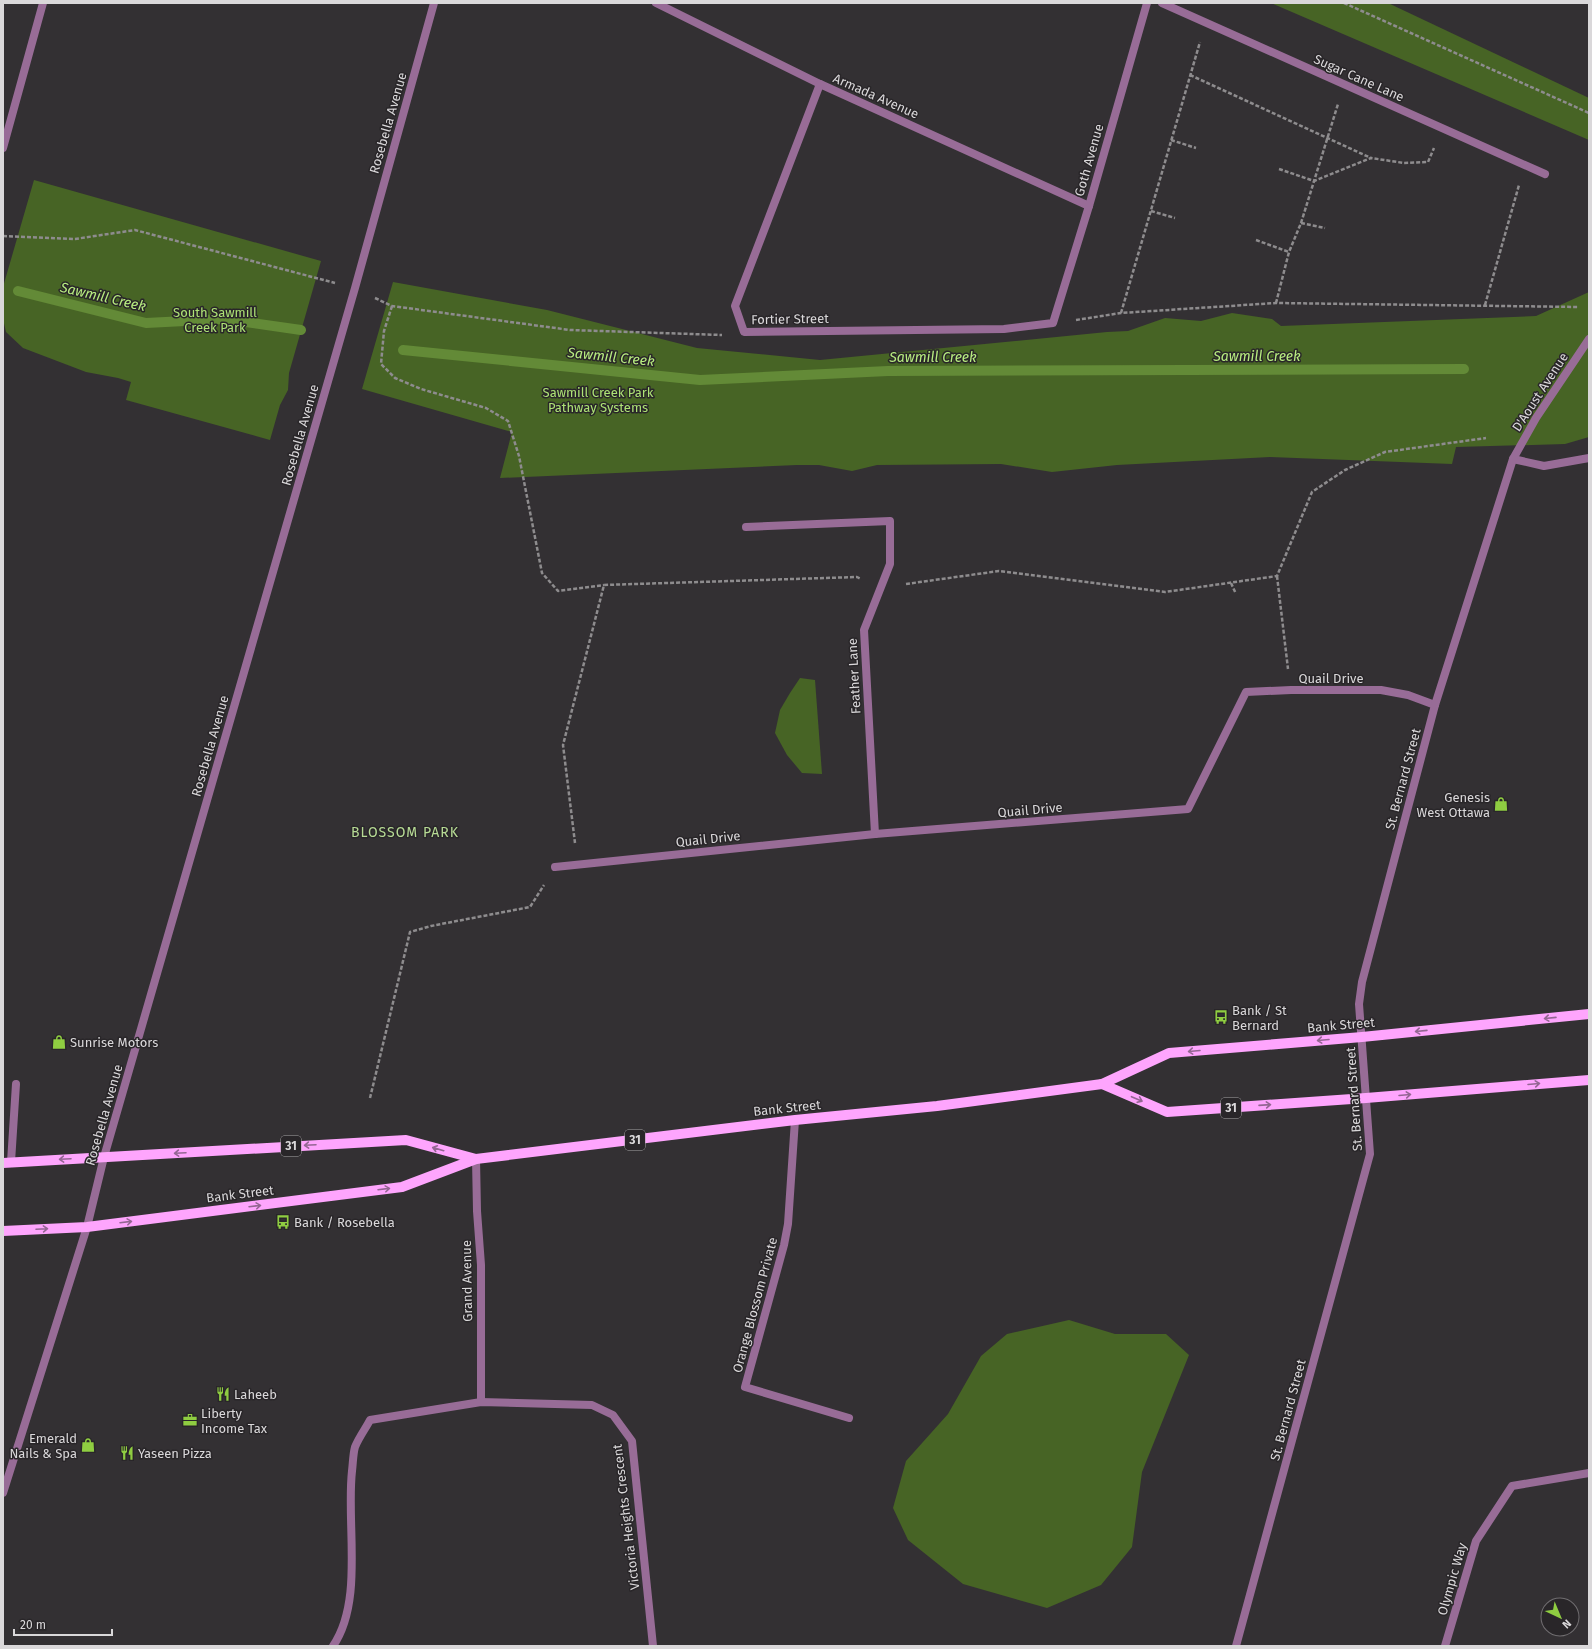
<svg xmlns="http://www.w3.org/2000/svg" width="1592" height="1649" font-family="'Fira Sans',sans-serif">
<rect width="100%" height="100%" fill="#333033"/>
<!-- green -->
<g fill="#476425">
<polygon points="1271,3 1388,3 1589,98 1589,140"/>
<polygon points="34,180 321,261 289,373 288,390 280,405 270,440 126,400 131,382 118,378 86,372 23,348 6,332 3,319 3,287"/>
<polygon points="393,282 547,310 697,348 820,360 1107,332 1128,331 1165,318 1201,321 1232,313 1272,319 1281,326 1536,316 1589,292 1589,437 1565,444 1456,447 1452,464 1270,457 1117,465 1052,472 1001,464 877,465 852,471 819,465 797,465 500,478 512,432 362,389"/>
<polygon points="800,678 815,680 822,774 802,773 787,755 775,733 780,710 790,693"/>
<polygon points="1069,1320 1115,1334 1166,1334 1189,1355 1142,1472 1132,1547 1101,1585 1047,1608 963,1584 908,1540 893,1508 906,1461 948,1414 981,1356 1007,1334"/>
</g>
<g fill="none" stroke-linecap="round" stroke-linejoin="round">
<!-- stream -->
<g stroke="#638a37" stroke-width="10">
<polyline points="18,291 146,323 224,319 301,330"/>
<polyline points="403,350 700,380 888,371 1464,369"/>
</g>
<!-- path -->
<g stroke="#8e8c8e" stroke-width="2.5" stroke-dasharray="4 2" stroke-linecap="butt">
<polyline points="1344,3 1589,113"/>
<polyline points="1190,75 1371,158"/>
<polyline points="1171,140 1196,148"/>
<polyline points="1279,169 1314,181 1371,158 1404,163 1428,162 1434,148"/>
<polyline points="1151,211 1175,218"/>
<polyline points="1301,223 1325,228"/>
<polyline points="3,236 75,239 135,230 335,283"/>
<polyline points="1256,240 1289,252"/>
<polyline points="375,298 392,306 570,330 722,335"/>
<polyline points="1276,303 1289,252 1301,223 1338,104"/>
<polyline points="1485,305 1519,185"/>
<polyline points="392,306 384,331 381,364 395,378 421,389 486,408 508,421 519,456 542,573 558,591 604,585"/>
<polyline points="1121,313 1200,42"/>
<polyline points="1076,320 1121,313 1276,303 1579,307"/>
<polyline points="1277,576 1288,669"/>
<polyline points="1231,583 1236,594"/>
<polyline points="906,584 999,571 1165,592 1277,576 1312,492 1345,470 1385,452 1486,438"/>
<polyline points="575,843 563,745 604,585 857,577 861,579"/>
<polyline points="370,1098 410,932 431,926 530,907 544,885"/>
</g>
<!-- service -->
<g stroke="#986c97" stroke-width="8">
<polyline points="1513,459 1544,466 1589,458"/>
<polyline points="11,1162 16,1084"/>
</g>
<!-- minor -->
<g stroke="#986c97" stroke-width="8">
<polyline points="656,3 820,84 1089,206"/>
<polyline points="1162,3 1545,174"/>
<polyline points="820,84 735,306 744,332 1004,329 1053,323 1089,206 1147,3"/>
<polyline points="3,148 43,3"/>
<polyline points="746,527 890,521 890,564 864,630 875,834"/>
<polyline points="555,867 875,834 1188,809 1246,692 1291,690 1381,690 1408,695 1435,705"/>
<polyline points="795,1120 788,1224 784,1245 745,1387 849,1418"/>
<polyline points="476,1159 477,1211 481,1265 481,1402"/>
<polyline points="3,1493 87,1227 104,1157 355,288 434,3"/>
<path d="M 333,1646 C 364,1601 346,1524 352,1471 C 353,1463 353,1454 355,1447 C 359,1437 366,1428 370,1420 L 481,1402 L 592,1405 L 613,1415 L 632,1441 L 653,1646"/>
<polyline points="1445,1646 1476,1541 1512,1486 1589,1473"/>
</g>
<!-- tertiary -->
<polyline stroke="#986c97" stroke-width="8" points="1236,1646 1370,1154 1359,1004 1362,982 1435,705 1513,459 1536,418 1589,339"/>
<!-- primary -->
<g stroke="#fea5fd" stroke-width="10">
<polyline points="1102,1084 1167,1112 1366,1098 1589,1080"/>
<polyline points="3,1163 406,1140 476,1159"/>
<polyline points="3,1231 87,1227 402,1187 476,1159 795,1120 937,1106 1102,1084 1169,1053 1362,1037 1589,1014"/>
</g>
</g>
<!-- one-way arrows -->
<defs><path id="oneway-shaft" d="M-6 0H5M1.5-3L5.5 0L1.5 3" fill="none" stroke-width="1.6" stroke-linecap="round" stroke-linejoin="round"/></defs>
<g stroke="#946693">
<use href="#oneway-shaft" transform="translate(1550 1018) rotate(174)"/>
<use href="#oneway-shaft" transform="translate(1421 1031) rotate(174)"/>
<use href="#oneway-shaft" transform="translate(1323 1040) rotate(175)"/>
<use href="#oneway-shaft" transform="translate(1194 1051) rotate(175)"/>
<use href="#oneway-shaft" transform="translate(1534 1084) rotate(-5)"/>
<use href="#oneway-shaft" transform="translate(1405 1095) rotate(-5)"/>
<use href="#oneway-shaft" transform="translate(1137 1099) rotate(23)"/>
<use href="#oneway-shaft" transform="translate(1265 1105) rotate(-4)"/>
<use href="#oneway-shaft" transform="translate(310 1145) rotate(177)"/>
<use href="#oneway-shaft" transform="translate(438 1149) rotate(-164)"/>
<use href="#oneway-shaft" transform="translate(180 1153) rotate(177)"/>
<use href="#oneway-shaft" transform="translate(65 1159) rotate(177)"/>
<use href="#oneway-shaft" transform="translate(384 1189) rotate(-7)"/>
<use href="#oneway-shaft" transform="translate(255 1206) rotate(-7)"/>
<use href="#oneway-shaft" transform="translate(126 1222) rotate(-7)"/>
<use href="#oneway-shaft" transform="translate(42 1229) rotate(-3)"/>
</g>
<!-- icons -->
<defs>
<symbol id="shop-bare" viewBox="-9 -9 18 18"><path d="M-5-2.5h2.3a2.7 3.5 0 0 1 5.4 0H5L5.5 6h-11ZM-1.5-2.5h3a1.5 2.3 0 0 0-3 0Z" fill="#8fcd41" stroke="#292629" stroke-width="2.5" paint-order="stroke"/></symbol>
<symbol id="bus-bare" viewBox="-9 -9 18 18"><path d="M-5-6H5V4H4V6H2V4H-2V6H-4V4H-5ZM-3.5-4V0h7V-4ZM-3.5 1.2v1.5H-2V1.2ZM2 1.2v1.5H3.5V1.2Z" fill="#8fcd41" stroke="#292629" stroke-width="2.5" paint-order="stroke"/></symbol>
<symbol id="restaurant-bare" viewBox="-9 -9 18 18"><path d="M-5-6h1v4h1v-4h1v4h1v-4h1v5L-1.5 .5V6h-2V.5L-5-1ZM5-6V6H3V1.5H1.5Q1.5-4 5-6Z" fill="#8fcd41" stroke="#292629" stroke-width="2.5" paint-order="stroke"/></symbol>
<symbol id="office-bare" viewBox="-9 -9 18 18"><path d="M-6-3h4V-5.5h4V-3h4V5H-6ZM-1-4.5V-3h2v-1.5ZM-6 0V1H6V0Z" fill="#8fcd41" stroke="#292629" stroke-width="2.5" paint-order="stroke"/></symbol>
</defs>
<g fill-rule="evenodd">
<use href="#shop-bare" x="1491" y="794" width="20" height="20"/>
<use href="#bus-bare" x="1211" y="1007" width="20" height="20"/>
<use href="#shop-bare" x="49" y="1032" width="20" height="20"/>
<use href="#bus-bare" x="273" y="1212" width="20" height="20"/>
<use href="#restaurant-bare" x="213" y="1384" width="20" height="20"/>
<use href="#office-bare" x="180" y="1410" width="20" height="20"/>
<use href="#shop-bare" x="78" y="1435" width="20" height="20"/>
<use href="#restaurant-bare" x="117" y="1443" width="20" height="20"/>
</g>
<g text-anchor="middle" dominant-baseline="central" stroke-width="3" stroke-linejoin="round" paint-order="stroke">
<!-- shield labels -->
<g fill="#292629" stroke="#a5a3a5" stroke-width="1">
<rect x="1221" y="1098" width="20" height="20" rx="3"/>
<rect x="625" y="1130" width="20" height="20" rx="3"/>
<rect x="281" y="1136" width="20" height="20" rx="3"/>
</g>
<g font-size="12" font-weight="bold" fill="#dad8da">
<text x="1231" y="1108">31</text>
<text x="635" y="1140">31</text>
<text x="291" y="1146">31</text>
</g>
<!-- street labels -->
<g font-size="13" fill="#dad8da" stroke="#292629">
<text transform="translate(1359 78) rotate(24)">Sugar Cane Lane</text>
<text transform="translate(876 96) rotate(24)">Armada Avenue</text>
<text transform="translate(388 123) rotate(-74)">Rosebella Avenue</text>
<text transform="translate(1089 160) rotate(-74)">Goth Avenue</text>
<text transform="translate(790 319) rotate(-1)">Fortier Street</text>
<text transform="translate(1540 392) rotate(-57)">D'Aoust Avenue</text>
<text transform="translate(300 435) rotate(-74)">Rosebella Avenue</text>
<text transform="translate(854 676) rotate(-93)">Feather Lane</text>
<text x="1331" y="678">Quail Drive</text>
<text transform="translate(210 746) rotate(-74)">Rosebella Avenue</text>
<text transform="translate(1403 779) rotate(-75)">St. Bernard Street</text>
<text transform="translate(1030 810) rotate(-5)">Quail Drive</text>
<text transform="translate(708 839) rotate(-6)">Quail Drive</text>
<text transform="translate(1341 1025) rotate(-5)">Bank Street</text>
<text transform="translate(1354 1099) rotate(-94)">St. Bernard Street</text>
<text transform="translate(787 1108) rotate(-6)">Bank Street</text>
<text transform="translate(104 1115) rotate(-74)">Rosebella Avenue</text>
<text transform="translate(240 1194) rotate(-7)">Bank Street</text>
<text transform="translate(467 1281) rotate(-91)">Grand Avenue</text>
<text transform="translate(755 1305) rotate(-75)">Orange Blossom Private</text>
<text transform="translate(1288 1410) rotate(-75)">St. Bernard Street</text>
<text transform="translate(626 1517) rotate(-97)">Victoria Heights Crescent</text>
<text transform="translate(1452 1579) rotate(-74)">Olympic Way</text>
</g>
<!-- park labels -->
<g font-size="13" fill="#ade275" stroke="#292629">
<text x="215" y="312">South Sawmill<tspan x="215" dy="15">Creek Park</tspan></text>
<text x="598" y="392">Sawmill Creek Park<tspan x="598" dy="15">Pathway Systems</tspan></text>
</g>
<!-- poi labels -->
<g font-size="13" fill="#dad8da" stroke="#292629" text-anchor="start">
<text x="1490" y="797" text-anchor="end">Genesis<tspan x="1490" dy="15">West Ottawa</tspan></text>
<text x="1232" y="1010">Bank / St<tspan x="1232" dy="15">Bernard</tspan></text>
<text x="70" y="1042">Sunrise Motors</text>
<text x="294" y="1222">Bank / Rosebella</text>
<text x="234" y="1394">Laheeb</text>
<text x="201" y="1413">Liberty<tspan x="201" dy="15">Income Tax</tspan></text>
<text x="77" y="1438" text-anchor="end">Emerald<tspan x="77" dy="15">Nails &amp; Spa</tspan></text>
<text x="138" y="1453">Yaseen Pizza</text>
</g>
<!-- water labels -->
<g font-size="14" font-style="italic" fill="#b8ed80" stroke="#292629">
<text transform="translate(103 297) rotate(13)">Sawmill Creek</text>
<text x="1257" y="356">Sawmill Creek</text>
<text transform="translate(611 357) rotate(6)">Sawmill Creek</text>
<text x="933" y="357">Sawmill Creek</text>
</g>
<!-- neighbourhood labels -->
<g font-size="14" letter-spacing="1" fill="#b7db95" stroke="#292629">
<text x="405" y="832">BLOSSOM PARK</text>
</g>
</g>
<!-- border -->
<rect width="1592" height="1649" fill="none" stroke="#dad8da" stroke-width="8"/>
<!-- north arrow -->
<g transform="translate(1560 1617) rotate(136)"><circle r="19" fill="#292629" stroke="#706d70"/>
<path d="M0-3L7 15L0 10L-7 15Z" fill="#8fcd41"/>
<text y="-6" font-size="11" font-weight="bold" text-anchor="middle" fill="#dad8da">N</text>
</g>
<!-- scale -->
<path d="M14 1629v6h98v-6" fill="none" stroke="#dad8da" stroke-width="2"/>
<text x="20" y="1629" font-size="12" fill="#dad8da" stroke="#292629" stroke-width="3" paint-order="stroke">20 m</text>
</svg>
